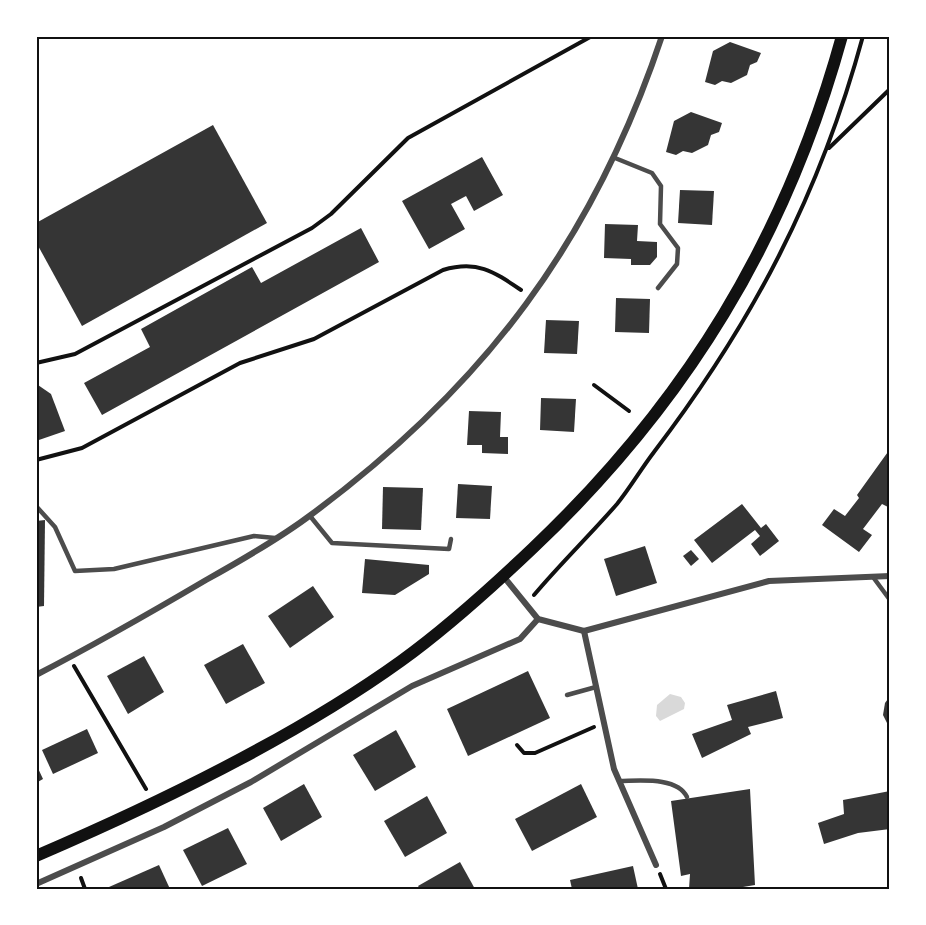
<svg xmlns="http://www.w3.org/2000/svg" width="926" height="925" font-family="Helvetica,sans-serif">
<rect width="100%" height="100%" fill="#fff"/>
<!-- water -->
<polygon fill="#d9d9d9" points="670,694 681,697 685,703 684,709 660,721 656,716 657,705"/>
<!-- building -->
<g fill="#353535">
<polygon points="730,42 761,53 757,62 750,65 747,75 731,83 722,81 715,85 705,82 713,51"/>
<polygon points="691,112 722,123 719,132 711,135 708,145 692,153 683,151 676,155 666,152 674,121"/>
<polygon points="213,125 267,223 82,326 36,242 36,223"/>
<polygon points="482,157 503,195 474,211 466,196 451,204 465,229 429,249 402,201"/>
<polygon points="680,190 714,191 712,225 678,223"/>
<polygon points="605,224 638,225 637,241 657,242 657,257 650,265 631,265 631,259 604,258"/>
<polygon points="361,228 379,262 102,415 84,383 150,347 141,329 252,267 261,283"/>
<polygon points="616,298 650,299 649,333 615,332"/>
<polygon points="546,320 579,321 577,354 544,353"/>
<polygon points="38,385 51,394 65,431 36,441"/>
<polygon points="541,398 576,399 574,432 540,430"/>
<polygon points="469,411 501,412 500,437 508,437 508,454 482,453 482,445 467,445"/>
<polygon points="890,449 890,508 882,504 863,529 872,535 859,552 822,525 834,509 845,516 859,498 857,495"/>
<polygon points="458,484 492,486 490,519 456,518"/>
<polygon points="383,487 423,488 421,530 382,529"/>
<polygon points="742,504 761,528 766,524 779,541 760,556 751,544 760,536 755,530 712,563 694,540"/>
<polygon points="45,520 44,606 36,607 36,521"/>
<polygon points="645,546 657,583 616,596 604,559"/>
<polygon points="691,550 699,559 691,566 683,556"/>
<polygon points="365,559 429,565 429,574 395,595 362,593"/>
<polygon points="313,586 334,617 290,648 268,616"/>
<polygon points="243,644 265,683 226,704 204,665"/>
<polygon points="144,656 164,692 128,714 107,676"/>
<polygon points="528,671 550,718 468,756 447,709"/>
<polygon points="776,691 783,718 748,727 751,734 702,758 692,734 732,720 727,705"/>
<polygon points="890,696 890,729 883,715 885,703"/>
<polygon points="87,729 98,753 53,774 42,750"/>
<polygon points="396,730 416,767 375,791 353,755"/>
<polygon points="36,764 43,779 36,783"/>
<polygon points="304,784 322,817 281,841 263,808"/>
<polygon points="581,784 597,817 532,851 515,819"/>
<polygon points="750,789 755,885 731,889 689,889 690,874 681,876 671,801"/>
<polygon points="890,791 890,829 858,833 824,844 818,823 844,814 843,800"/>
<polygon points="427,796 447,833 405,857 384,821"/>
<polygon points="228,828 247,864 202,886 183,850"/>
<polygon points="460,862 475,889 420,889 418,886"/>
<polygon points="159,865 170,889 110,889 109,887"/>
<polygon points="633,866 638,889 572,889 570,880"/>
</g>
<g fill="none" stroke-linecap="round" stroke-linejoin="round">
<!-- path -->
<g stroke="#111" stroke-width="4">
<polyline points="829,148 890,89"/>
<polyline points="36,363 75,354 312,228 331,214 408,138 592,36"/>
<polyline points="594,385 629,411"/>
<path d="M 36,460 L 82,448 L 240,363 L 314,339 L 443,270 C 477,260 493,271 521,290"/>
<path d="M 534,595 C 560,564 590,535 617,504 C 630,488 641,469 654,452 C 753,322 820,194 863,36"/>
<polyline points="74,666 146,789"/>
<polyline points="517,745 524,753 535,753 594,727"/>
<polyline points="660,874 666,889"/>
<polyline points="81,878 85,889"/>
</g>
<!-- service -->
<g stroke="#4c4c4c" stroke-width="4.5">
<polyline points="615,158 652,173 661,186 660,224 678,248 677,264 658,288"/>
<polyline points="36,506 55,527 75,571 114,569 254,536 275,538"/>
<polyline points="310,516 332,543 449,549 451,539"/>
<polyline points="873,577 890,600"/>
<polyline points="567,695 596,687"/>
<path d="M 619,781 C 638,781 677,776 687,797"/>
</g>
<!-- minor -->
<g stroke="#4c4c4c" stroke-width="6">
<polyline points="504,577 538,619 584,631 769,581 890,576"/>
<polyline points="584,631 614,769 656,865"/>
<path d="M 36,675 C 94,645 150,613 206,580 C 242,560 279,539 312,514 C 485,386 594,240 662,36"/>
<polyline points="36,884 164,827 251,782 412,686 520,639 538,619"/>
</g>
<!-- secondary -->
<path stroke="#111" stroke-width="12" d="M 36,856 C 157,804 294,738 401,661 C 448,627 491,588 533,548 C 686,403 786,239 842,36"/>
</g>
<!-- border -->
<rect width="926" height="925" fill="none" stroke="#ffffff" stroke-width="75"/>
<rect x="38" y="38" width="850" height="850" fill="none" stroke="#111" stroke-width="2"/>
</svg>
